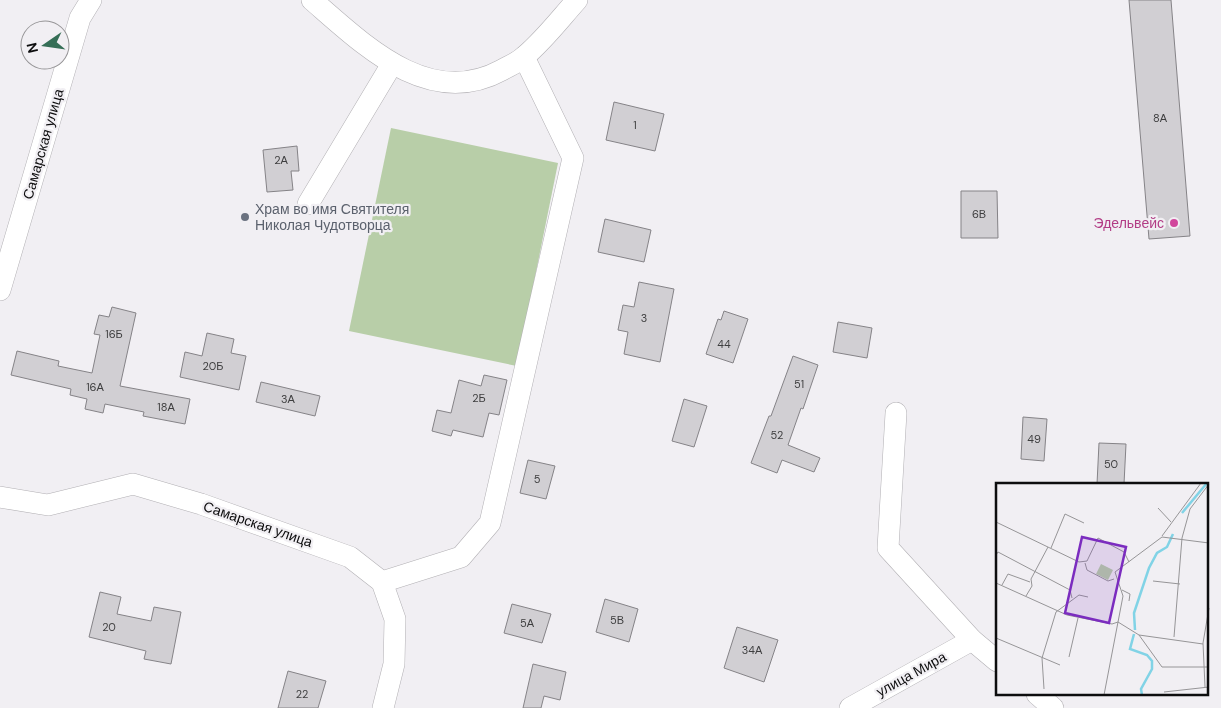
<svg xmlns="http://www.w3.org/2000/svg" width="1221" height="708" font-family="'DM Sans',sans-serif">
<rect width="100%" height="100%" fill="#f1eff3"/>
<!-- green -->
<polygon fill="#b8cea8" points="391,128 558,163 517,366 349,331"/>
<!-- building -->
<g fill="#d1cfd3" stroke="#858387">
<polygon points="1129,0 1171,0 1190,236 1149,239"/>
<polygon points="614,102 664,114 655,151 606,140"/>
<polygon points="297,146 299,171 291,171 293,190 267,192 263,150"/>
<polygon points="961,191 997,191 998,238 961,238"/>
<polygon points="605,219 651,230 644,262 598,252"/>
<polygon points="639,282 674,289 660,362 624,354 628,332 618,330 623,305 634,307"/>
<polygon points="112,307 136,313 120,386 190,399 185,424 143,416 144,412 105,404 103,413 85,409 87,399 70,395 71,389 11,375 17,351 59,361 58,366 92,373 100,335 94,334 99,315 109,317"/>
<polygon points="724,311 748,319 733,363 706,354 718,319 721,320"/>
<polygon points="838,322 872,328 867,358 833,352"/>
<polygon points="207,333 234,339 231,353 246,356 239,390 180,377 185,352 202,356"/>
<polygon points="793,356 818,365 803,409 801,408 788,445 820,458 814,472 782,460 777,473 751,463 769,416 771,416"/>
<polygon points="484,375 507,380 499,415 489,413 483,437 453,430 451,436 432,431 437,410 451,413 459,380 481,386"/>
<polygon points="261,382 320,396 315,416 256,402"/>
<polygon points="684,399 707,406 694,447 672,441"/>
<polygon points="1023,417 1047,419 1044,461 1021,459"/>
<polygon points="1099,443 1126,444 1124,484 1097,484"/>
<polygon points="528,460 555,466 546,499 520,493"/>
<polygon points="100,592 121,597 117,614 151,621 154,607 181,612 171,664 144,659 146,651 89,637"/>
<polygon points="605,599 638,609 629,642 596,632"/>
<polygon points="512,604 551,614 542,643 504,633"/>
<polygon points="737,627 778,640 764,682 724,668"/>
<polygon points="533,664 566,672 560,700 544,696 541,708 523,708"/>
<polygon points="288,671 326,681 318,708 278,708"/>
</g>
<g fill="none" stroke-linecap="round" stroke-linejoin="round">
<defs>
<g id="minor">
<path d="M 312,0 C 364,45 429,110 502,70 C 509,66 519,62 525,56 C 544,40 560,19 577,0"/>
<polyline points="308,204 392,64"/>
<polyline points="0,290 80,18 91,0"/>
<polyline points="896,413 888,548 972,640 997,661"/>
<polyline points="0,497 48,505 133,484 201,504 350,557 382,582 395,619 394,664 383,708"/>
<polyline points="382,582 461,557 490,523 573,158 524,57"/>
<polyline points="1037,694 1053,708"/>
<polyline points="850,708 972,640"/>
</g>
</defs>
<!-- minor casing -->
<use href="#minor" stroke="#b2b0b4" stroke-width="22"/>
<!-- minor -->
<use href="#minor" stroke="#fff" stroke-width="21"/>
</g>
<!-- markers -->
<circle fill="#6b7280" stroke="#f1eff3" stroke-width="2" cx="245" cy="217" r="5"/>
<circle fill="#d1479c" stroke="#f1eff3" stroke-width="2" cx="1174" cy="223" r="5"/>
<g text-anchor="middle" dominant-baseline="central" stroke-width="4.5" stroke-linejoin="round" paint-order="stroke">
<!-- number labels -->
<g font-size="11" fill="#3e3e3f">
<text x="1160" y="118">8А</text>
<text x="635" y="125">1</text>
<text x="281" y="160">2А</text>
<text x="979" y="214">6В</text>
<text x="644" y="318">3</text>
<text x="114" y="334">16Б</text>
<text x="724" y="344">44</text>
<text x="213" y="366">20Б</text>
<text x="799" y="384">51</text>
<text x="95" y="387">16А</text>
<text x="479" y="398">2Б</text>
<text x="288" y="399">3А</text>
<text x="166" y="407">18А</text>
<text x="777" y="435">52</text>
<text x="1034" y="439">49</text>
<text x="1111" y="464">50</text>
<text x="537" y="479">5</text>
<text x="617" y="620">5В</text>
<text x="527" y="623">5А</text>
<text x="109" y="627">20</text>
<text x="752" y="650">34А</text>
<text x="302" y="694">22</text>
</g>
<!-- street labels -->
<g font-size="14" fill="#0d0d0e" stroke="#f1eff3">
<text transform="translate(43 144) rotate(-74)">Самарская улица</text>
<text transform="translate(258 524) rotate(19)">Самарская улица</text>
<text transform="translate(911 674) rotate(-29)">улица Мира</text>
</g>
<!-- worship labels -->
<g font-size="14" fill="#5b616d" stroke="#f1eff3" text-anchor="start">
<text x="255" y="209">Храм во имя Святителя<tspan x="255" dy="16">Николая Чудотворца</tspan></text>
</g>
<!-- hotel labels -->
<g font-size="14" fill="#b23c85" stroke="#f1eff3" text-anchor="end">
<text x="1164" y="223">Эдельвейс</text>
</g>
</g>
<!-- overview -->
<g transform="translate(996 483)">
<rect width="212" height="212" fill="#f1eff3"/>
<path d="M 105,81 L 117,87 L 112,97 L 100,91 Z" fill="#b8cea8"/>
<path fill="none" stroke="#81d3e6" stroke-width="2.5" d="M 186,30 L 211,0M 139,147 L 138,130 L 153,85 L 161,70 L 171,64 L 177,51M 138,151 L 134,166 L 151,172 L 156,178 L 156,186 L 145,206 L 146,212"/>
<path fill="none" stroke="#969597" stroke-width="1" d="M 162,25 L 175,39M 0,39 L 83,79 L 91,78 L 102,55 L 128,69 L 133,79M 166,53 L 205,0M 55,65 L 69,31 L 88,40M 0,72 L 2,69 L 74,107 L 76,115M 89,80 L 91,87 L 112,98 L 118,96M 157,98 L 184,101M 0,100 L 71,132 L 116,141 L 122,139M 6,102 L 12,91 L 34,99M 126,107 L 134,111 L 133,118M 30,113 L 36,103 L 35,96 L 52,64M 122,139 L 143,152 L 207,161M 143,152 L 166,184 L 213,184M 178,154 L 186,55 L 194,26 L 213,1M 0,155 L 64,182M 73,174 L 82,135M 209,204 L 207,160 L 213,125M 48,206 L 46,175 L 60,129 L 83,112 L 92,114M 168,209 L 213,204M 108,212 L 127,113 L 119,89 L 166,54 L 213,60"/>
<path fill="#7b2cbf" fill-opacity="0.15" stroke="#7b2cbf" stroke-width="2.5" d="M 86,54 L 130,64 L 113,140 L 69,130 Z"/>
<rect width="212" height="212" fill="none" stroke="#0d0d0e" stroke-width="2.5"/>
</g>
<!-- north arrow -->
<g transform="translate(45 45) rotate(257)"><circle r="24" fill="#f1eff3" stroke="#969597"/>
<path d="M0-4L9 19L0 12L-9 19Z" fill="#356e56"/>
<text y="-8" font-size="14" font-weight="bold" text-anchor="middle" fill="#0d0d0e">N</text>
</g>
</svg>
